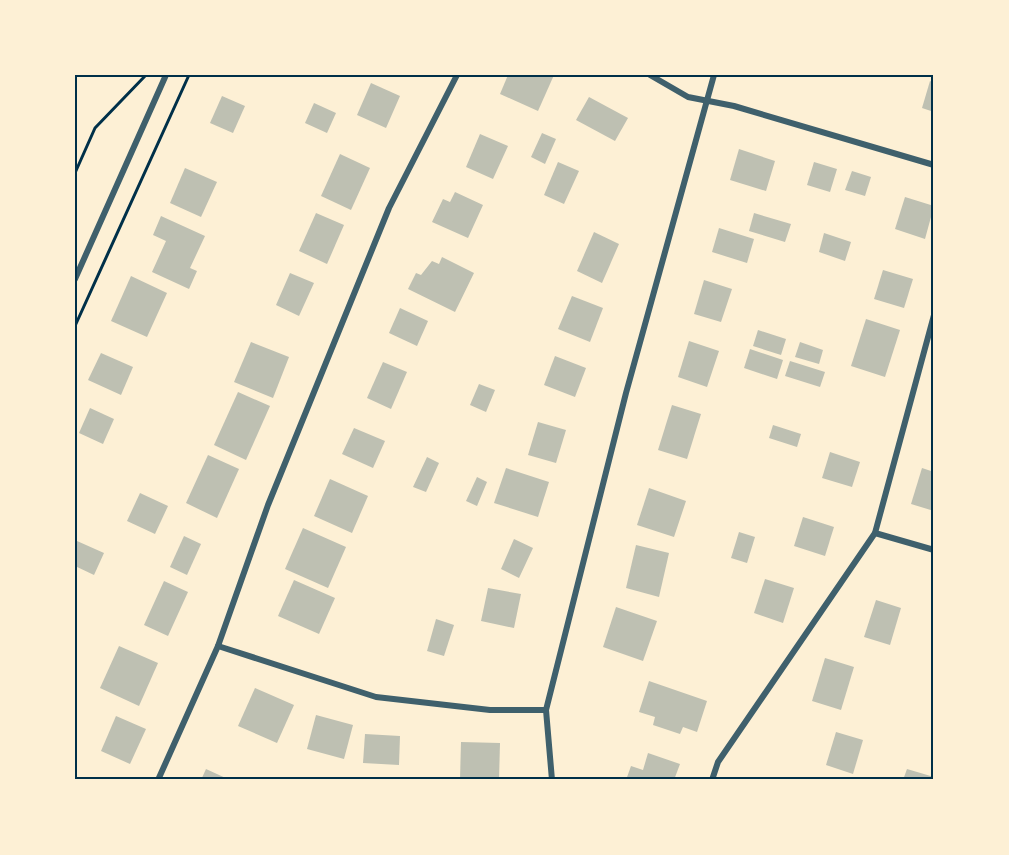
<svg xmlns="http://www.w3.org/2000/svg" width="1009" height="855" font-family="Raleway,sans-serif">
<rect width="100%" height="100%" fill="#fdf0d5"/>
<!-- building -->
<g fill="#bec0b2">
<polygon points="508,75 554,75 538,111 500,94"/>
<polygon points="930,81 934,83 934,112 922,108"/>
<polygon points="371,83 400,96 386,128 357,115"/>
<polygon points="222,96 245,106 233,133 210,123"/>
<polygon points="589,97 628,118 615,141 576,120"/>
<polygon points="314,103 336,113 327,133 305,123"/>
<polygon points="542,133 556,139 545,164 531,157"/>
<polygon points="480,134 508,146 493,179 466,167"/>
<polygon points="739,149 775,161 766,191 730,180"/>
<polygon points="340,154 370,168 351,210 321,196"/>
<polygon points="558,162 579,171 564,204 544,195"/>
<polygon points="814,162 837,169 830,192 807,185"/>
<polygon points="185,168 217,182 201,217 170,203"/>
<polygon points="852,171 871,177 865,196 845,190"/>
<polygon points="455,192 483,205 468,238 432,222 443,199 450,202"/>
<polygon points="905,197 934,206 925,239 895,229"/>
<polygon points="316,213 344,225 327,264 299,251"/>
<polygon points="754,213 791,224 785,242 749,231"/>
<polygon points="161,216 205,236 190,268 197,271 189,289 152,272 166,241 153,235"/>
<polygon points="719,228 754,239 747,263 712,252"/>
<polygon points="594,232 619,244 602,283 577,271"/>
<polygon points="824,233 851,242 845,261 819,252"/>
<polygon points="442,257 474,273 455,312 408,289 416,273 421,275 432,261 439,264"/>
<polygon points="883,270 913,279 904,308 874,299"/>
<polygon points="290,273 314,283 299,316 276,305"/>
<polygon points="131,276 167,293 147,337 111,321"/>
<polygon points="704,280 732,289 721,322 694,314"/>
<polygon points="572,296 603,308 590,342 558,329"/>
<polygon points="400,308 428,321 417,346 389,333"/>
<polygon points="866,319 900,330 885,377 851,366"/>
<polygon points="758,330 786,339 781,355 753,346"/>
<polygon points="689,341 719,351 707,387 678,377"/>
<polygon points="251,342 289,357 273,398 234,382"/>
<polygon points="800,342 823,350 819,364 795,357"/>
<polygon points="750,349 783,360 777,379 744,368"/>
<polygon points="101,353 133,367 121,395 88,380"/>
<polygon points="555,356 586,368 575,397 544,385"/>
<polygon points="790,361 825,372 820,387 785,376"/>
<polygon points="383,362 407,372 391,409 367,398"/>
<polygon points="479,384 495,390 486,412 470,405"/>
<polygon points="238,392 270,406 246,460 214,445"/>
<polygon points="672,405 701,414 687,459 658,450"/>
<polygon points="90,408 114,419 103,444 79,433"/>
<polygon points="538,422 566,430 556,463 528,455"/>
<polygon points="773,425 801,434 797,447 769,438"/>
<polygon points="354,428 385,441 373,468 342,454"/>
<polygon points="830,452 860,462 852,487 822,478"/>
<polygon points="208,455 239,469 217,518 186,503"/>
<polygon points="427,457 439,463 426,492 413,487"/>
<polygon points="506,468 549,482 538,517 494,503"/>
<polygon points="922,468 934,472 934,511 911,504"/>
<polygon points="477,477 487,482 477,506 466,501"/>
<polygon points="330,479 368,496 352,533 314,516"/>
<polygon points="649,488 686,501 674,537 637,525"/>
<polygon points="140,493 168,506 155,534 127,521"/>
<polygon points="803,517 834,527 825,556 794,546"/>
<polygon points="303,528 346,547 328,588 285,569"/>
<polygon points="739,532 755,537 747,563 731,558"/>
<polygon points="184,536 201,544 187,575 170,567"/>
<polygon points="514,539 533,548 519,578 501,569"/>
<polygon points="77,541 104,553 94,575 75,566"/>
<polygon points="636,545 669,553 659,597 626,588"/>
<polygon points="765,579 794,588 783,623 754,613"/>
<polygon points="294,580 335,598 319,634 278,616"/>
<polygon points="164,581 188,592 168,636 144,625"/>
<polygon points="488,588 521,594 514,628 481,621"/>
<polygon points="876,600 901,608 890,645 864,637"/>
<polygon points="616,607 657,621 643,661 603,647"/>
<polygon points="436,619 454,625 444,656 427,651"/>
<polygon points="119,646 158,663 139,706 100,688"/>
<polygon points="825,658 854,667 841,710 812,701"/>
<polygon points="649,681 707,701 697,732 683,727 680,734 653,725 655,717 639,712"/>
<polygon points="255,688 294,705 277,743 238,726"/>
<polygon points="316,715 353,725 344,759 307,749"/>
<polygon points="116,716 146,729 130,764 101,751"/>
<polygon points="836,732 863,740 853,774 826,765"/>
<polygon points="365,734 400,736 399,765 363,763"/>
<polygon points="461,742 500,743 499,780 460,780"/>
<polygon points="648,753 680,764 674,780 626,780 631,766 643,770"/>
<polygon points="206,769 230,780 201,780"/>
<polygon points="907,769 934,777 934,780 903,780"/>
</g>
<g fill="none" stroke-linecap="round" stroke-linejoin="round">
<!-- path -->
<g stroke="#003049" stroke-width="3">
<polyline points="75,173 95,128 146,75"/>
<polyline points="75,326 189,75"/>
</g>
<!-- minor -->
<g stroke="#3f606c" stroke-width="6">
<polyline points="650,75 688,97 734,106 934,165"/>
<polyline points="75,279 166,75"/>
<polyline points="875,533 934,550"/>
<polyline points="218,646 376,697 490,710 546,710"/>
<polyline points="158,780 218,646 268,505 389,208 457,75"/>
<polyline points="552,780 546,710 626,393 714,75"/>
<polyline points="712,780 718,762 875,533 934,315"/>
</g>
</g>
<!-- border -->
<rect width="1009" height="855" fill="none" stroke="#fdf0d5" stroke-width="153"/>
<rect x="76" y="76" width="856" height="702" fill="none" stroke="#003049" stroke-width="2"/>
</svg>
